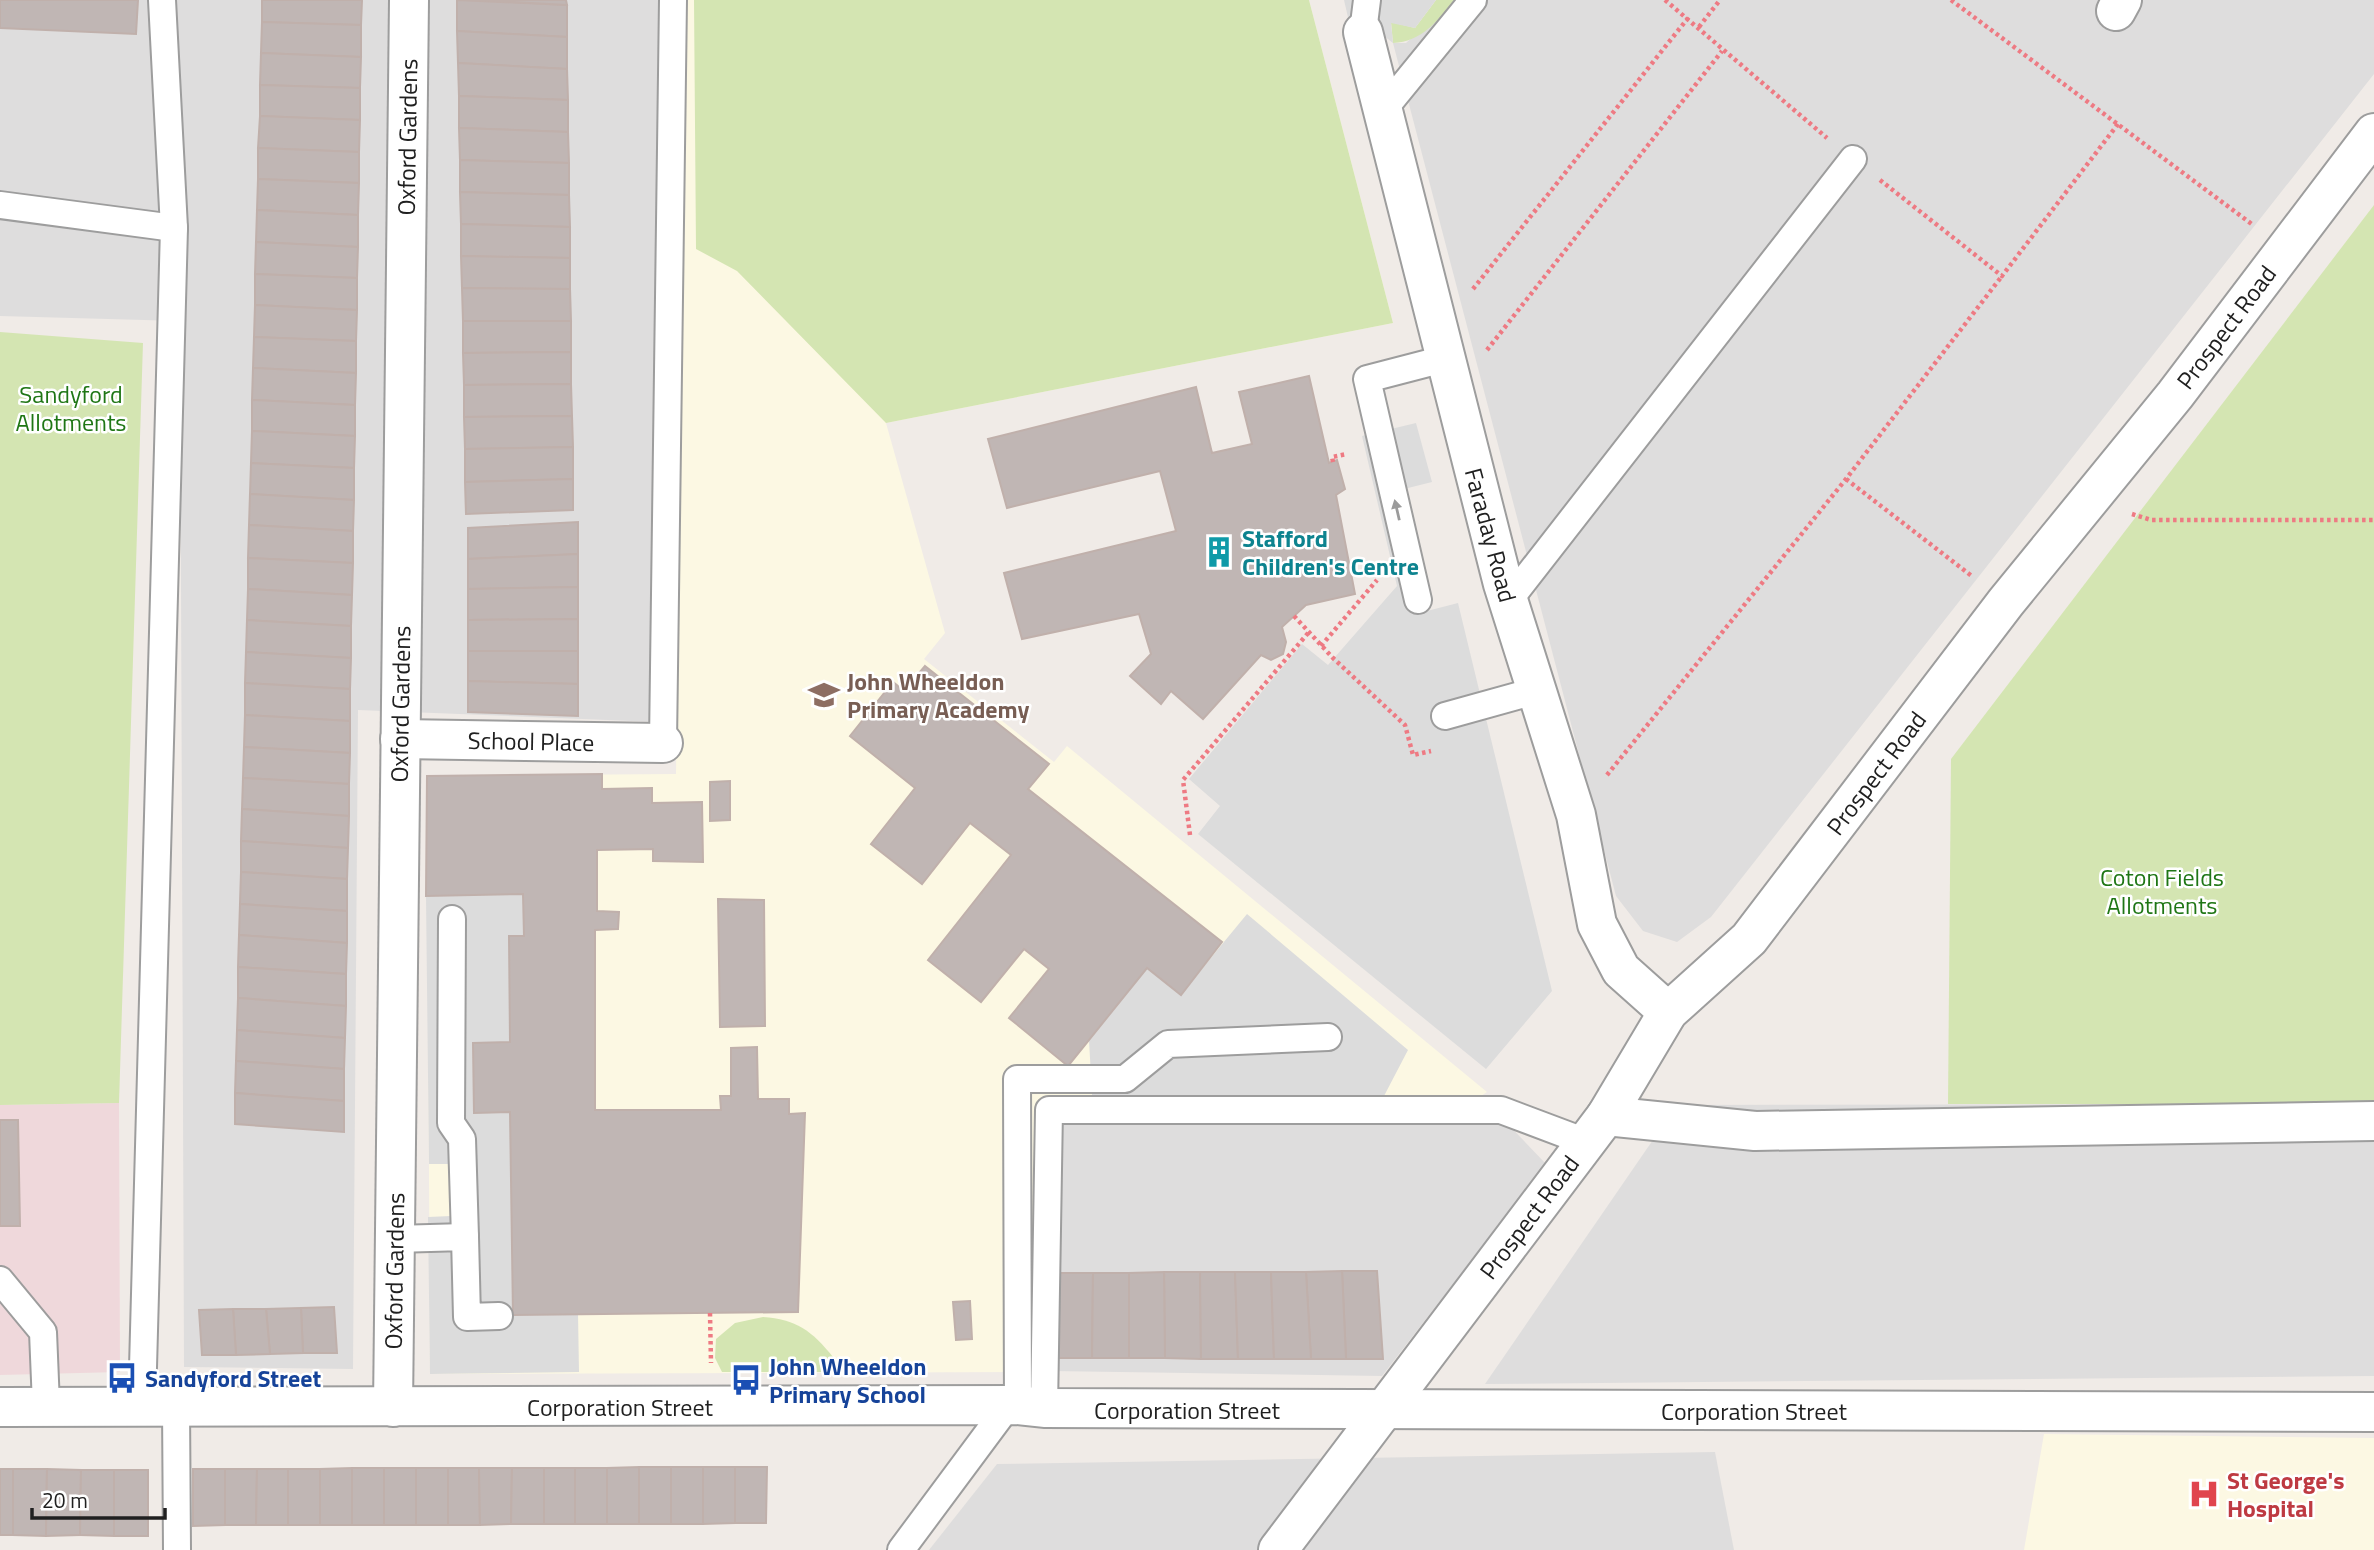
<svg xmlns="http://www.w3.org/2000/svg" width="2374" height="1550" font-family="'Titillium Web',sans-serif">
<rect width="100%" height="100%" fill="#f0ebe7"/>
<!-- residential -->
<g fill="#dedddd">
<polygon points="0,0 666,0 657,722 358,710 353,1369 184,1367 180,321 0,316"/>
<polygon points="1454,0 2374,0 2374,74 1711,917 1677,942 1643,931 1616,896 1393,43 1406,43"/>
<polygon points="2374,1104 2374,1376 1485,1384 1677,1105"/>
<polygon points="1502,1118 1546,1164 1382,1376 1051,1371 1055,1121"/>
<polygon points="1715,1452 1734,1550 929,1550 997,1464"/>
</g>
<!-- commercial -->
<polygon fill="#efd8db" points="119,1103 120,1372 0,1375 0,1105"/>
<!-- education -->
<g fill="#fcf8e3">
<polygon points="686,0 1309,0 1393,323 886,423 945,633 924,659 1054,762 1067,746 1487,1092 1475,1100 1040,1100 1040,1372 430,1374 427,776 676,774"/>
<polygon points="2044,1434 2374,1438 2374,1550 2024,1550"/>
</g>
<!-- grass -->
<g fill="#d4e5b2">
<polygon points="694,0 1309,0 1393,323 886,423 737,271 696,249"/>
<path d="M 1436,0 L 1454,0 C 1438,21 1421,42 1393,43 L 1391,22 L 1415,28 Z"/>
<polygon points="2374,205 2374,1104 1948,1104 1951,759"/>
<polygon points="0,332 143,343 119,1103 0,1105"/>
<path d="M 763,1317 C 796,1319 812,1331 833,1357 L 830,1372 L 722,1372 L 715,1358 L 716,1339 L 735,1323 Z"/>
</g>
<!-- parking -->
<g fill="#dcdcdc">
<polygon points="1344,0 1436,0 1415,28 1391,23 1393,43 1378,31 1350,26"/>
<polygon points="1416,423 1432,482 1400,490 1427,611 1458,603 1552,991 1486,1069 1198,834 1220,806 1189,779 1302,644 1328,665 1397,586 1362,436"/>
<polygon points="523,894 524,936 509,937 510,1042 475,1113 510,1112 513,1314 578,1313 579,1372 430,1374 428,1217 451,1216 450,1164 429,1164 426,896"/>
<polygon points="1247,914 1408,1050 1384,1096 1092,1095 1089,1040 1147,968 1181,994"/>
</g>
<!-- building -->
<g fill="#c0b6b4" stroke="#c0b0ab" stroke-width="2">
<polygon points="0,0 138,0 136,34 0,28"/>
<polygon points="262,0 362,0 361,25 262,22"/>
<polygon points="457,0 567,5 567,37 457,31"/>
<polygon points="478,0 566,0 567,5"/>
<polygon points="262,22 361,25 361,57 261,53"/>
<polygon points="457,31 567,37 567,69 458,63"/>
<polygon points="261,53 361,57 360,88 260,85"/>
<polygon points="458,63 567,69 568,100 459,96"/>
<polygon points="260,85 360,88 360,120 260,116"/>
<polygon points="459,96 568,100 568,132 459,128"/>
<polygon points="260,116 360,120 359,152 258,148"/>
<polygon points="459,128 568,132 569,163 460,160"/>
<polygon points="258,148 359,152 359,183 258,179"/>
<polygon points="460,160 569,163 569,195 460,192"/>
<polygon points="258,179 359,183 358,215 257,210"/>
<polygon points="460,192 569,195 570,227 461,224"/>
<polygon points="257,210 358,215 358,247 256,242"/>
<polygon points="461,224 570,227 570,258 461,256"/>
<polygon points="256,242 358,247 357,278 255,274"/>
<polygon points="461,256 570,258 570,289 462,288"/>
<polygon points="255,274 357,278 357,310 255,305"/>
<polygon points="462,288 570,289 571,321 463,321"/>
<polygon points="255,305 357,310 356,341 254,337"/>
<polygon points="463,321 571,321 571,352 463,353"/>
<polygon points="254,337 356,341 356,373 253,368"/>
<polygon points="571,352 571,384 464,385 463,353"/>
<polygon points="253,368 356,373 355,405 252,400"/>
<polygon points="1309,376 1329,463 1337,460 1345,489 1336,495 1355,594 1306,605 1282,627 1286,642 1283,654 1271,660 1261,655 1203,719 1171,691 1161,704 1130,676 1151,654 1139,614 1022,639 1004,573 1176,531 1160,471 1007,508 988,439 1196,387 1212,453 1252,444 1239,392"/>
<polygon points="571,384 572,416 464,417 464,385"/>
<polygon points="252,400 355,405 355,436 252,431"/>
<polygon points="572,416 573,447 465,449 464,417"/>
<polygon points="252,431 355,436 354,468 251,463"/>
<polygon points="573,447 573,479 465,482 465,449"/>
<polygon points="251,463 354,468 354,500 250,494"/>
<polygon points="573,479 573,510 466,514 465,482"/>
<polygon points="250,494 354,500 353,531 249,525"/>
<polygon points="578,522 578,554 468,559 468,528"/>
<polygon points="249,525 353,531 353,563 248,558"/>
<polygon points="578,554 578,587 468,589 468,559"/>
<polygon points="248,558 353,563 352,595 248,589"/>
<polygon points="578,587 578,619 468,620 468,589"/>
<polygon points="248,589 352,595 351,626 247,620"/>
<polygon points="578,619 578,651 468,651 468,620"/>
<polygon points="247,620 351,626 351,658 246,652"/>
<polygon points="468,651 578,651 578,684 468,681"/>
<polygon points="246,652 351,658 350,689 245,683"/>
<polygon points="925,666 1049,764 1028,789 1222,942 1181,995 1147,968 1068,1066 1009,1018 1049,969 1024,949 981,1002 928,960 1011,855 970,823 922,884 871,844 915,788 850,736 893,682 904,691"/>
<polygon points="468,681 578,684 578,716 468,712"/>
<polygon points="245,683 350,689 350,721 245,715"/>
<polygon points="245,715 350,721 350,753 244,747"/>
<polygon points="244,747 350,753 349,784 243,778"/>
<polygon points="602,774 602,789 652,788 652,803 702,802 703,862 653,861 653,849 597,850 597,911 619,912 618,929 595,930 595,1110 721,1110 720,1096 731,1096 731,1048 757,1047 758,1099 789,1099 789,1114 805,1113 798,1312 513,1315 510,1112 474,1113 473,1043 510,1042 509,936 524,936 523,894 426,896 427,776"/>
<polygon points="243,778 349,784 349,816 242,809"/>
<polygon points="730,781 730,820 710,821 710,782"/>
<polygon points="242,809 349,816 348,848 241,841"/>
<polygon points="241,841 348,848 347,879 241,872"/>
<polygon points="241,872 347,879 347,911 240,904"/>
<polygon points="718,899 764,900 765,1026 720,1027"/>
<polygon points="240,904 347,911 347,943 239,935"/>
<polygon points="239,935 347,943 346,974 238,967"/>
<polygon points="238,967 346,974 346,1006 238,998"/>
<polygon points="238,998 346,1006 345,1038 237,1030"/>
<polygon points="237,1030 345,1038 344,1069 236,1061"/>
<polygon points="236,1061 344,1069 344,1101 235,1093"/>
<polygon points="235,1093 344,1101 344,1132 235,1124"/>
<polygon points="0,1120 18,1120 20,1226 0,1226"/>
<polygon points="1342,1271 1377,1271 1383,1359 1346,1359"/>
<polygon points="1342,1271 1346,1359 1311,1359 1306,1272"/>
<polygon points="1164,1272 1200,1272 1201,1359 1165,1358"/>
<polygon points="1164,1272 1165,1358 1129,1358 1129,1273"/>
<polygon points="1200,1272 1235,1272 1238,1359 1201,1359"/>
<polygon points="1235,1272 1271,1272 1274,1359 1238,1359"/>
<polygon points="1271,1272 1306,1272 1311,1359 1274,1359"/>
<polygon points="1058,1273 1093,1273 1092,1358 1056,1358"/>
<polygon points="1093,1273 1129,1273 1129,1358 1092,1358"/>
<polygon points="970,1301 972,1339 956,1340 953,1302"/>
<polygon points="334,1307 337,1353 303,1353 301,1308"/>
<polygon points="301,1308 303,1353 270,1354 266,1309"/>
<polygon points="233,1309 266,1309 270,1354 236,1355"/>
<polygon points="233,1309 236,1355 202,1355 199,1310"/>
<rect x="639" y="1467" width="32" height="57"/>
<polygon points="639,1467 639,1524 607,1524 607,1468"/>
<rect x="671" y="1467" width="32" height="57"/>
<polygon points="703,1467 735,1467 735,1523 703,1524"/>
<polygon points="735,1467 767,1467 766,1523 735,1523"/>
<rect x="352" y="1468" width="32" height="57"/>
<polygon points="352,1468 352,1525 320,1525 320,1469"/>
<rect x="384" y="1468" width="32" height="57"/>
<rect x="416" y="1468" width="32" height="57"/>
<polygon points="448,1468 479,1468 480,1525 448,1525"/>
<polygon points="479,1468 512,1468 511,1524 480,1525"/>
<polygon points="512,1468 544,1468 544,1524 511,1524"/>
<rect x="544" y="1468" width="31" height="56"/>
<rect x="575" y="1468" width="32" height="56"/>
<rect x="0" y="1469" width="13" height="66"/>
<polygon points="13,1469 47,1469 46,1536 13,1535"/>
<polygon points="47,1469 81,1470 80,1535 46,1536"/>
<polygon points="193,1469 225,1469 225,1525 193,1526"/>
<polygon points="225,1469 257,1469 256,1525 225,1525"/>
<polygon points="257,1469 288,1469 288,1525 256,1525"/>
<rect x="288" y="1469" width="32" height="56"/>
<polygon points="81,1470 114,1470 114,1536 80,1535"/>
<rect x="114" y="1470" width="34" height="66"/>
</g>
<g fill="none" stroke-linecap="round" stroke-linejoin="round">
<defs>
<g id="service">
<polyline points="1363,32 1367,0"/>
<polyline points="1384,109 1473,0"/>
<polyline points="0,205 174,228"/>
<polyline points="1418,600 1367,379 1444,359"/>
<polyline points="1509,600 1853,159"/>
<polyline points="1445,716 1535,691"/>
<polyline points="663,743 673,0"/>
<polyline points="452,919 451,1123 462,1139 465,1237"/>
<polyline points="395,1239 465,1237 467,1317 499,1316"/>
<polyline points="0,1280 43,1332 46,1405"/>
<polyline points="142,1404 174,228 162,0"/>
<polyline points="1018,1405 1017,1079 1125,1079 1168,1044 1328,1037"/>
<polyline points="176,1406 177,1550"/>
<polyline points="1044,1408 1049,1110 1501,1110 1586,1142"/>
<polyline points="901,1550 1008,1406"/>
</g>
<g id="minor">
<polyline points="2116,11 2122,0"/>
<polyline points="1363,32 1503,584 1576,815 1597,924 1621,970 1668,1012"/>
<polyline points="400,739 663,743"/>
<polyline points="1606,1116 1755,1131 2374,1121"/>
<polyline points="393,1407 409,0"/>
<polyline points="1278,1550 1606,1116 1668,1012 1749,939 2006,602 2175,395 2374,133"/>
</g>
<polyline id="tertiary" points="0,1407 1018,1405 1044,1408 2374,1412"/>
</defs>
<!-- service casing -->
<use href="#service" stroke="#9d9d9d" stroke-width="30"/>
<!-- minor casing -->
<use href="#minor" stroke="#9d9d9d" stroke-width="42"/>
<!-- tertiary casing -->
<use href="#tertiary" stroke="#9d9d9d" stroke-width="42"/>
<!-- path -->
<g stroke="#ee7a83" stroke-width="4.5" stroke-dasharray="3.5 3.5" stroke-linecap="butt">
<polyline points="1665,0 1827,138"/>
<polyline points="1951,0 2253,225"/>
<polyline points="1699,27 1720,0"/>
<polyline points="1880,180 2002,276 2118,124"/>
<polyline points="1473,289 1688,18"/>
<polyline points="1487,350 1722,51"/>
<polyline points="1333,462 1332,457 1347,454"/>
<polyline points="1846,479 1973,577"/>
<polyline points="2132,514 2151,520 2374,520"/>
<polyline points="1294,616 1333,658 1405,725 1413,755 1431,751"/>
<polyline points="1321,646 1377,580"/>
<polyline points="1607,775 1846,479 2002,276"/>
<polyline points="1190,835 1183,780 1309,632"/>
<polyline points="710,1313 711,1363"/>
</g>
<!-- service -->
<use href="#service" stroke="#fff" stroke-width="26"/>
<!-- minor -->
<use href="#minor" stroke="#fff" stroke-width="38"/>
<!-- tertiary -->
<use href="#tertiary" stroke="#fff" stroke-width="38"/>
</g>
<!-- one-way arrows -->
<defs><path id="oneway-solid" d="M-6-.8H1V-3.2L6.5 0L1 3.2V.8H-6Z" transform="scale(1.75)"/></defs>
<use fill="#9b9b9b" href="#oneway-solid" transform="translate(1397 510) rotate(-103)"/>
<!-- icons -->
<defs>
<symbol id="building-bare" viewBox="-9 -9 18 18"><path d="M-4-6H4V6H1V3H-1V6H-4ZM-2.5-4.3h1.7v1.8h-1.7ZM.8-4.3h1.7v1.8H.8ZM-2.5-1h1.7V.8h-1.7ZM.8-1h1.7V.8H.8Z" fill="#0f9aa8" stroke="#fff" stroke-width="2.5" paint-order="stroke"/></symbol>
<symbol id="school-bare" viewBox="-9 -9 18 18"><path d="M0-5L7-2L0 1L-7-2ZM-4 1L0 2.5L4 1V4Q0 6-4 4Z" fill="#8d6e63" stroke="#fff" stroke-width="2.5" paint-order="stroke"/></symbol>
<symbol id="bus-bare" viewBox="-9 -9 18 18"><path d="M-5-6H5V4H4V6H2V4H-2V6H-4V4H-5ZM-3.5-4V0h7V-4ZM-3.5 1.2v1.5H-2V1.2ZM2 1.2v1.5H3.5V1.2Z" fill="#1a4fb4" stroke="#fff" stroke-width="2.5" paint-order="stroke"/></symbol>
<symbol id="hospital-bare" viewBox="-9 -9 18 18"><path d="M-5-5h3v3.5h4V-5h3V5h-3V1.5h-4V5h-3Z" fill="#e0444e" stroke="#fff" stroke-width="2.5" paint-order="stroke"/></symbol>
</defs>
<g fill-rule="evenodd">
<use href="#building-bare" x="1197" y="530" width="44" height="44"/>
<use href="#school-bare" x="802" y="673" width="44" height="44"/>
<use href="#bus-bare" x="100" y="1356" width="44" height="44"/>
<use href="#bus-bare" x="724" y="1358" width="44" height="44"/>
<use href="#hospital-bare" x="2182" y="1472" width="44" height="44"/>
</g>
<g text-anchor="middle" dominant-baseline="central" stroke-width="5" stroke-linejoin="round" paint-order="stroke">
<!-- street labels -->
<g font-size="24" fill="#202020" stroke="#fff">
<text transform="translate(407 137) rotate(-89)">Oxford Gardens</text>
<text transform="translate(2226 327) rotate(-53)">Prospect Road</text>
<text transform="translate(1491 535) rotate(75)">Faraday Road</text>
<text transform="translate(400 704) rotate(-89)">Oxford Gardens</text>
<text transform="translate(531 741) rotate(1)">School Place</text>
<text transform="translate(1876 773) rotate(-53)">Prospect Road</text>
<text transform="translate(1529 1217) rotate(-53)">Prospect Road</text>
<text transform="translate(394 1271) rotate(-89)">Oxford Gardens</text>
<text x="620" y="1407">Corporation Street</text>
<text x="1187" y="1410">Corporation Street</text>
<text x="1754" y="1411">Corporation Street</text>
</g>
<!-- park labels -->
<g font-size="24" fill="#1f7615" stroke="#fff">
<text x="71" y="394">Sandyford<tspan x="71" dy="28">Allotments</tspan></text>
<text x="2162" y="877">Coton Fields<tspan x="2162" dy="28">Allotments</tspan></text>
</g>
<!-- culture labels -->
<g font-size="24" font-weight="bold" fill="#0d838f" stroke="#fff" text-anchor="start">
<text x="1242" y="538">Stafford<tspan x="1242" dy="28">Children's Centre</tspan></text>
</g>
<!-- education labels -->
<g font-size="24" font-weight="bold" fill="#785e54" stroke="#fff" text-anchor="start">
<text x="847" y="681">John Wheeldon<tspan x="847" dy="28">Primary Academy</tspan></text>
</g>
<!-- transit labels -->
<g font-size="24" font-weight="bold" fill="#164399" stroke="#fff" text-anchor="start">
<text x="769" y="1366">John Wheeldon<tspan x="769" dy="28">Primary School</tspan></text>
<text x="145" y="1378">Sandyford Street</text>
</g>
<!-- health labels -->
<g font-size="24" font-weight="bold" fill="#be3a42" stroke="#fff" text-anchor="start">
<text x="2227" y="1480">St George's<tspan x="2227" dy="28">Hospital</tspan></text>
</g>
</g>
<!-- scale -->
<path d="M32 1508v10h133v-10" fill="none" stroke="#202020" stroke-width="3.5"/>
<text x="42" y="1508" font-size="21" fill="#202020" stroke="#ffffff" stroke-width="5" paint-order="stroke">20 m</text>
</svg>
